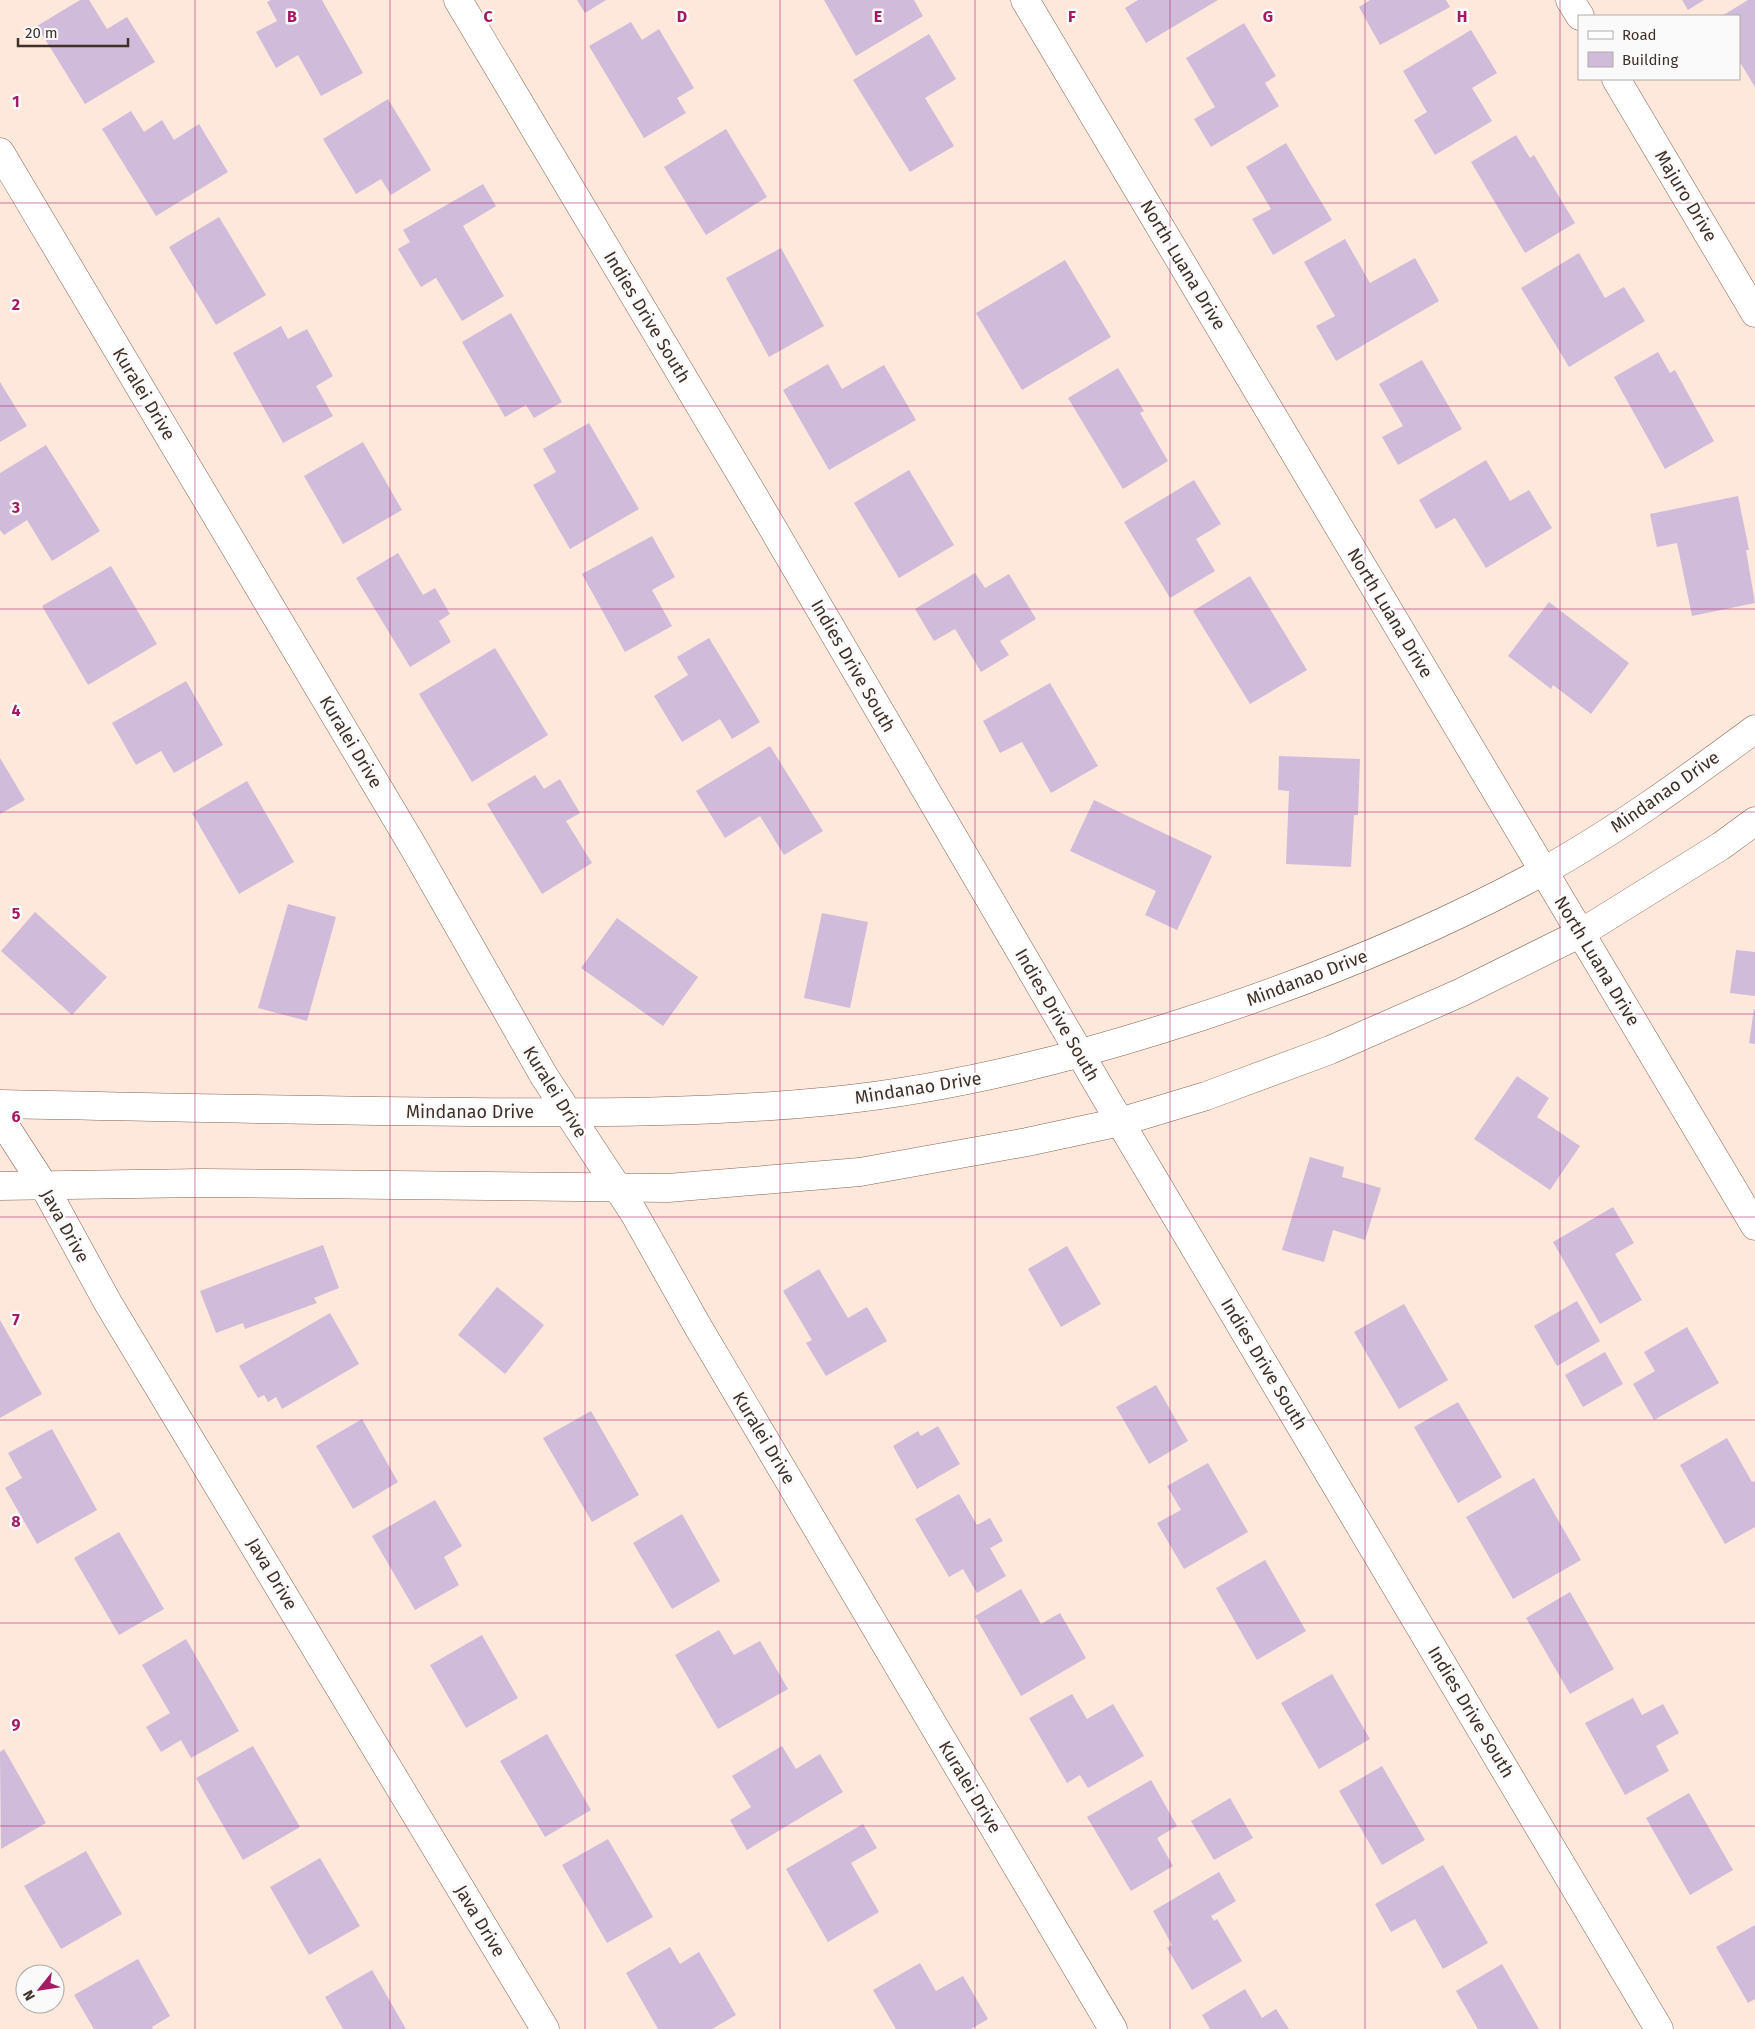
<svg xmlns="http://www.w3.org/2000/svg" width="1755" height="2029" font-family="'Fira Sans',sans-serif">
<rect width="100%" height="100%" fill="#fde8db"/>
<!-- building -->
<g fill="#d0bbdb">
<polygon points="80,0 89,0 107,29 127,17 155,62 85,104 37,26"/>
<polygon points="271,0 322,0 363,73 321,96 298,55 276,68 256,32 277,21 267,2"/>
<polygon points="577,0 606,0 585,13"/>
<polygon points="824,0 914,0 923,16 856,56"/>
<polygon points="1138,0 1218,0 1146,43 1125,8"/>
<polygon points="1370,0 1446,0 1450,7 1380,45 1359,7"/>
<polygon points="1682,0 1704,0 1688,10"/>
<polygon points="1748,0 1755,0 1755,87 1741,64 1739,65 1739,16 1722,16"/>
<polygon points="631,22 642,40 659,29 694,88 677,98 686,113 644,138 589,46"/>
<polygon points="1244,23 1276,76 1265,83 1279,106 1211,147 1194,119 1215,107 1186,58"/>
<polygon points="1471,30 1497,73 1472,88 1492,121 1435,155 1414,120 1427,112 1403,71"/>
<polygon points="929,34 956,79 925,98 954,146 910,172 853,80"/>
<polygon points="388,99 431,170 391,195 381,179 356,194 323,139"/>
<polygon points="131,111 144,132 162,120 174,140 199,124 228,172 156,216 102,129"/>
<polygon points="726,129 767,197 706,235 664,167"/>
<polygon points="1516,135 1530,158 1534,155 1575,223 1525,253 1471,162"/>
<polygon points="1286,143 1332,220 1273,255 1252,219 1271,209 1246,167"/>
<polygon points="483,184 496,206 463,226 504,296 462,321 436,278 421,287 398,249 410,242 403,230"/>
<polygon points="219,217 266,295 216,325 169,247"/>
<polygon points="1345,239 1370,283 1415,258 1439,301 1336,361 1316,326 1335,316 1304,262"/>
<polygon points="781,248 824,326 769,357 726,278"/>
<polygon points="1579,253 1605,298 1624,287 1645,321 1569,367 1521,288"/>
<polygon points="1065,260 1111,337 1022,390 976,313"/>
<polygon points="511,313 562,402 534,418 526,405 505,417 462,342"/>
<polygon points="281,326 288,339 307,329 333,376 316,386 333,416 283,443 233,353"/>
<polygon points="1658,352 1670,373 1675,370 1714,441 1665,469 1614,377"/>
<polygon points="1422,360 1462,429 1398,465 1382,437 1403,426 1379,384"/>
<polygon points="828,364 842,389 884,365 916,420 829,470 783,390"/>
<polygon points="1118,368 1144,411 1140,413 1168,461 1123,489 1068,398"/>
<polygon points="0,382 27,426 0,442"/>
<polygon points="589,423 639,509 570,549 533,485 556,472 543,449"/>
<polygon points="363,442 402,510 343,544 304,476"/>
<polygon points="46,445 100,531 52,561 27,520 4,535 0,530 0,473"/>
<polygon points="1486,460 1510,501 1529,490 1552,528 1486,568 1455,518 1436,529 1419,500"/>
<polygon points="909,470 954,545 899,578 854,503"/>
<polygon points="1194,480 1221,524 1196,539 1215,571 1170,598 1124,522"/>
<polygon points="1738,496 1749,550 1746,550 1755,603 1692,616 1677,543 1657,547 1650,514"/>
<polygon points="652,536 675,577 652,590 672,626 625,652 582,574"/>
<polygon points="398,553 423,595 435,588 450,614 439,621 451,642 410,667 356,578"/>
<polygon points="111,566 157,644 88,685 42,606"/>
<polygon points="975,573 985,588 1009,574 1036,619 1000,641 1009,655 981,672 955,629 934,641 915,609"/>
<polygon points="1250,576 1307,670 1250,704 1193,611"/>
<polygon points="1549,602 1629,663 1591,714 1553,685 1551,689 1508,656"/>
<polygon points="709,638 760,722 732,739 720,719 682,742 654,696 688,675 677,657"/>
<polygon points="495,648 548,735 472,782 419,694"/>
<polygon points="186,681 223,745 174,773 161,751 136,765 112,723"/>
<polygon points="1050,683 1098,766 1051,793 1022,742 1000,753 983,721"/>
<polygon points="770,746 823,831 784,855 760,816 725,838 696,791"/>
<polygon points="1279,756 1360,759 1358,815 1354,815 1351,867 1286,864 1289,791 1278,790"/>
<polygon points="0,758 25,800 0,814"/>
<polygon points="535,775 544,789 560,779 580,813 566,821 592,863 542,894 487,804"/>
<polygon points="247,781 294,862 239,894 192,813"/>
<polygon points="1094,800 1212,856 1177,930 1145,915 1156,891 1070,851"/>
<polygon points="288,904 336,917 307,1021 258,1008"/>
<polygon points="35,912 107,977 72,1015 1,951"/>
<polygon points="822,913 868,922 850,1008 804,998"/>
<polygon points="617,918 698,977 663,1026 581,968"/>
<polygon points="1736,950 1755,952 1755,996 1730,993"/>
<polygon points="1754,1009 1755,1009 1755,1044 1749,1043"/>
<polygon points="1517,1076 1549,1098 1537,1117 1580,1146 1550,1190 1474,1139"/>
<polygon points="1310,1157 1344,1167 1342,1177 1381,1188 1365,1240 1333,1230 1324,1262 1282,1250"/>
<polygon points="1613,1207 1634,1243 1615,1254 1642,1300 1600,1324 1553,1242"/>
<polygon points="323,1245 339,1288 314,1298 317,1303 245,1329 243,1323 216,1333 200,1291"/>
<polygon points="1067,1246 1101,1304 1061,1327 1028,1269"/>
<polygon points="819,1269 848,1318 867,1307 887,1341 826,1376 806,1343 812,1340 783,1291"/>
<polygon points="497,1287 544,1325 505,1374 458,1335"/>
<polygon points="1577,1301 1600,1341 1557,1366 1534,1326"/>
<polygon points="1404,1304 1448,1380 1399,1409 1354,1332"/>
<polygon points="330,1313 359,1364 282,1409 276,1397 268,1402 264,1395 258,1398 239,1366"/>
<polygon points="0,1320 42,1394 0,1418"/>
<polygon points="1687,1327 1719,1383 1654,1420 1633,1384 1655,1371 1644,1352"/>
<polygon points="1605,1352 1623,1384 1583,1407 1565,1375"/>
<polygon points="1156,1385 1188,1441 1149,1464 1116,1407"/>
<polygon points="1458,1402 1502,1477 1458,1503 1414,1427"/>
<polygon points="591,1411 639,1495 592,1522 543,1438"/>
<polygon points="362,1419 398,1482 353,1509 316,1446"/>
<polygon points="938,1426 960,1464 917,1489 893,1446 918,1431 921,1436"/>
<polygon points="52,1429 97,1510 37,1544 5,1488 22,1478 8,1453"/>
<polygon points="1727,1438 1752,1482 1755,1481 1755,1527 1725,1544 1680,1465"/>
<polygon points="1208,1463 1248,1532 1184,1569 1157,1523 1181,1510 1167,1486"/>
<polygon points="1534,1478 1581,1560 1513,1599 1466,1517"/>
<polygon points="959,1494 977,1525 990,1518 1003,1541 990,1548 1006,1576 977,1593 963,1569 949,1577 915,1519"/>
<polygon points="435,1500 462,1546 444,1557 459,1585 415,1610 372,1536"/>
<polygon points="682,1514 720,1581 672,1609 633,1543"/>
<polygon points="119,1532 164,1609 119,1635 74,1558"/>
<polygon points="1265,1560 1306,1631 1257,1660 1216,1588"/>
<polygon points="1021,1589 1041,1624 1060,1613 1086,1658 1021,1696 975,1616"/>
<polygon points="1570,1592 1614,1669 1570,1694 1526,1618"/>
<polygon points="719,1630 734,1655 760,1641 788,1689 718,1729 675,1655"/>
<polygon points="482,1635 518,1698 466,1728 430,1665"/>
<polygon points="186,1639 239,1731 191,1758 181,1740 161,1752 146,1727 170,1713 142,1665"/>
<polygon points="1332,1674 1370,1739 1319,1769 1281,1703"/>
<polygon points="1072,1694 1087,1719 1113,1704 1144,1756 1088,1788 1080,1775 1067,1783 1029,1718"/>
<polygon points="1633,1698 1642,1715 1663,1704 1679,1733 1656,1746 1669,1771 1625,1795 1585,1723"/>
<polygon points="547,1734 591,1810 545,1837 500,1761"/>
<polygon points="253,1746 300,1827 243,1860 196,1778"/>
<polygon points="782,1746 796,1769 820,1754 843,1792 747,1850 730,1820 751,1807 732,1776"/>
<polygon points="4,1749 46,1823 1,1849 0,1752"/>
<polygon points="1382,1766 1425,1840 1382,1865 1339,1791"/>
<polygon points="1151,1780 1177,1826 1157,1838 1173,1866 1131,1891 1087,1817"/>
<polygon points="1689,1793 1733,1870 1690,1895 1646,1818"/>
<polygon points="1230,1798 1253,1838 1214,1860 1191,1821"/>
<polygon points="863,1824 877,1848 851,1863 879,1912 828,1942 786,1869"/>
<polygon points="608,1839 653,1917 607,1943 562,1865"/>
<polygon points="86,1851 122,1914 61,1949 24,1886"/>
<polygon points="320,1858 360,1926 309,1955 270,1887"/>
<polygon points="1443,1865 1488,1943 1443,1969 1415,1919 1391,1932 1375,1904"/>
<polygon points="1219,1872 1236,1901 1211,1916 1214,1921 1217,1919 1242,1961 1192,1990 1167,1948 1172,1945 1153,1911"/>
<polygon points="1755,1925 1755,1999 1748,2003 1716,1947"/>
<polygon points="670,1947 680,1964 699,1952 736,2015 712,2029 658,2029 626,1973"/>
<polygon points="138,1959 170,2016 152,2027 153,2029 94,2029 74,1995"/>
<polygon points="920,1963 936,1991 963,1976 988,2019 971,2029 896,2029 873,1990"/>
<polygon points="1502,1964 1539,2029 1478,2029 1456,1991"/>
<polygon points="372,1970 406,2029 343,2029 325,1997"/>
<polygon points="1245,1989 1262,2018 1276,2009 1289,2029 1210,2029 1202,2015"/>
</g>
<g fill="none" stroke-linecap="round" stroke-linejoin="round">
<defs>
<g id="street">
<polyline points="458,0 755,498 1120,1122 1659,2029"/>
<polyline points="1025,0 1755,1226"/>
<polyline points="1570,0 1580,16"/>
<polyline points="1616,79 1755,313"/>
<polyline points="0,152 414,848 544,1076 634,1213 697,1325 1113,2029"/>
<path d="M 0,1104 C 157,1107 314,1111 471,1112 C 591,1113 712,1113 832,1101 C 942,1090 1050,1064 1156,1031 C 1289,990 1418,939 1540,873 C 1616,831 1686,780 1755,729"/>
<polyline points="0,1118 44,1186 108,1303 545,2029"/>
<polyline points="0,1186 202,1183 668,1188 860,1172 1027,1142 1120,1122 1206,1096 1330,1050 1462,992 1581,933 1721,846 1755,821"/>
</g>
</defs>
<!-- street casing -->
<use href="#street" stroke="#846553" stroke-width="29"/>
<!-- street -->
<use href="#street" stroke="#fff" stroke-width="28"/>
</g>
<!-- grid -->
<path fill="none" stroke="#a51b62" stroke-width="1" stroke-opacity="0.55" d="M 195,0 L 195,2029M 390,0 L 390,2029M 585,0 L 585,2029M 780,0 L 780,2029M 975,0 L 975,2029M 1170,0 L 1170,2029M 1365,0 L 1365,2029M 1560,0 L 1560,2029M 0,203 L 1755,203M 0,406 L 1755,406M 0,609 L 1755,609M 0,812 L 1755,812M 0,1014 L 1755,1014M 0,1217 L 1755,1217M 0,1420 L 1755,1420M 0,1623 L 1755,1623M 0,1826 L 1755,1826"/>
<g text-anchor="middle" dominant-baseline="central" stroke-width="5" stroke-linejoin="round" paint-order="stroke">
<!-- street labels -->
<g font-size="18" fill="#3f3129" stroke="#fafafa">
<text transform="translate(1686 196) rotate(59)">Majuro Drive</text>
<text transform="translate(1183 265) rotate(59)">North Luana Drive</text>
<text transform="translate(647 317) rotate(59)">Indies Drive South</text>
<text transform="translate(144 394) rotate(59)">Kuralei Drive</text>
<text transform="translate(1390 613) rotate(59)">North Luana Drive</text>
<text transform="translate(853 666) rotate(60)">Indies Drive South</text>
<text transform="translate(351 742) rotate(59)">Kuralei Drive</text>
<text transform="translate(1665 792) rotate(-35)">Mindanao Drive</text>
<text transform="translate(1597 961) rotate(59)">North Luana Drive</text>
<text transform="translate(1307 978) rotate(-21)">Mindanao Drive</text>
<text transform="translate(1057 1015) rotate(60)">Indies Drive South</text>
<text transform="translate(918 1088) rotate(-9)">Mindanao Drive</text>
<text transform="translate(555 1092) rotate(58)">Kuralei Drive</text>
<text x="470" y="1112">Mindanao Drive</text>
<text transform="translate(65 1226) rotate(61)">Java Drive</text>
<text transform="translate(1264 1364) rotate(59)">Indies Drive South</text>
<text transform="translate(764 1438) rotate(59)">Kuralei Drive</text>
<text transform="translate(272 1574) rotate(59)">Java Drive</text>
<text transform="translate(1471 1712) rotate(59)">Indies Drive South</text>
<text transform="translate(970 1787) rotate(59)">Kuralei Drive</text>
<text transform="translate(480 1921) rotate(59)">Java Drive</text>
</g>
</g>
<g font-size="16" text-anchor="middle" font-weight="bold" fill="#a51b62" stroke="#fafafa" stroke-width="5" stroke-linejoin="round" paint-order="stroke">
<text x="292" y="22">B</text>
<text x="488" y="22">C</text>
<text x="682" y="22">D</text>
<text x="878" y="22">E</text>
<text x="1072" y="22">F</text>
<text x="1268" y="22">G</text>
<text x="1462" y="22">H</text>
<text x="16" y="107">1</text>
<text x="16" y="310">2</text>
<text x="16" y="513">3</text>
<text x="16" y="716">4</text>
<text x="16" y="919">5</text>
<text x="16" y="1122">6</text>
<text x="16" y="1325">7</text>
<text x="16" y="1527">8</text>
<text x="16" y="1730">9</text>
</g>
<!-- legend -->
<rect x="1578" y="15" width="162" height="65" fill="#fafafa" stroke="#afaaa6"/>
<rect x="1588" y="31" width="25" height="8" fill="#ffffff" stroke="#afaaa6"/>
<text x="1622" y="40" font-size="15" fill="#3f3129">Road</text>
<rect x="1588" y="52" width="25" height="15" fill="#d0bbdb" stroke="#afaaa6"/>
<text x="1622" y="65" font-size="15" fill="#3f3129">Building</text>
<!-- north arrow -->
<g transform="translate(40 1989) rotate(240)"><circle r="24" fill="#fafafa" stroke="#afaaa6"/>
<path d="M0-4L9 19L0 12L-9 19Z" fill="#a51b62"/>
<text y="-8" font-size="14" font-weight="bold" text-anchor="middle" fill="#3f3129">N</text>
</g>
<!-- scale -->
<path d="M18 38v8h110v-8" fill="none" stroke="#3f3129" stroke-width="2.5"/>
<text x="25" y="38" font-size="15" fill="#3f3129" stroke="#fafafa" stroke-width="4" paint-order="stroke">20 m</text>
</svg>
